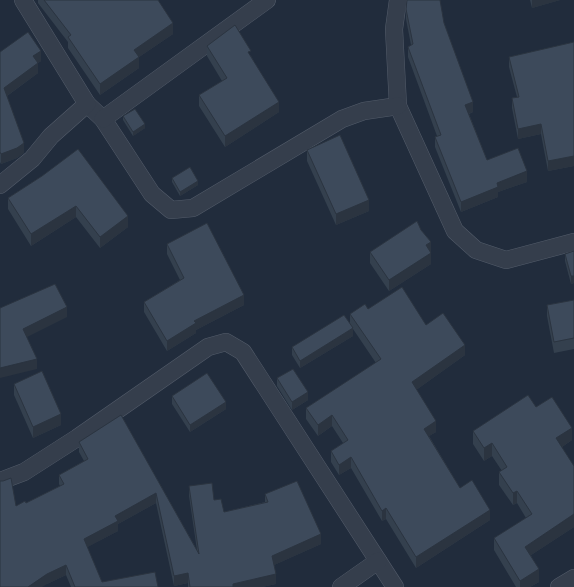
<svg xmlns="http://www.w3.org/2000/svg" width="574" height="587" font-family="'Work Sans',sans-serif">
<rect width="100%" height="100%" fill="#212c3c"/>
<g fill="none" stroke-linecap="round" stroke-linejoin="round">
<defs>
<g id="street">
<polyline points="398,0 394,29 398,106 455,231 476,250 506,260 574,242"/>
<polyline points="87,104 103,119 152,194 171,210 193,208 342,119 364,111 398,106"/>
<polyline points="103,119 267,0"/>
<polyline points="0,185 32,159 51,136 87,104 23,0"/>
<polyline points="0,481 24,472 77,438 208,347 226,342 243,352 395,587"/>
<polyline points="341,587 378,561"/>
<polyline points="559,587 574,578"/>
</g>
</defs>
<!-- street casing -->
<use href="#street" stroke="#535c6a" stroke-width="18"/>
<!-- street -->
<use href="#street" stroke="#353e4c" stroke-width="17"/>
</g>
<!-- wall -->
<g fill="#34404e">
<polygon points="38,0 158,0 173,34 139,57 139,68 100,95 68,48 68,42 38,3"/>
<polygon points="530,0 560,0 532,8"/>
<polygon points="406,9 444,23 473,112 469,114 487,160 527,182 498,192 498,197 461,212 435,147 435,137 437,136 408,57 408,47 411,45 406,19"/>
<polygon points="574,42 574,166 548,171 541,134 518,139 512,108 512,98 517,97 509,67 509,57"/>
<polygon points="207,46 251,56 279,112 225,147 199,106 199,95 222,81 207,56"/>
<polygon points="0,52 41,61 38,63 38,73 7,96 24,153 17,158 1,164 0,162"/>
<polygon points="123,116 145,128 133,136 123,120"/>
<polygon points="307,150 369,211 336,225 307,161"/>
<polygon points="42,176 128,227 100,248 76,217 31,246 8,209 8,198"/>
<polygon points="172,178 198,185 180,196 172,182"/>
<polygon points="421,230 431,242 431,264 389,291 370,263 370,252"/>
<polygon points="167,244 244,305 196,330 196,333 167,351 144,312 144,302 180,280 167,254"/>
<polygon points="574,251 574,283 571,284 565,261 565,254"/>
<polygon points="574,300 574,349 554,353 547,316 547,305"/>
<polygon points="368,309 426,325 465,355 416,390 436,432 429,436 460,488 490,520 416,568 386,519 382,521 351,468 339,475 331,462 331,451 343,443 332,426 318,436 306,419 306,408 376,363 353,329 353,336 300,368 292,355 292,347 350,324 350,314"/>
<polygon points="277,378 308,400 292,410 277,386"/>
<polygon points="14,384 61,425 33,438 14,395"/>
<polygon points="172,396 226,409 190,432 172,404"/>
<polygon points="536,407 572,440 562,447 574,527 531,555 539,582 530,587 516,587 494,550 494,538 526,518 517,503 513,505 499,485 499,472 502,471 492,456 484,461 473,444 473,431"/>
<polygon points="121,415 197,550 189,496 189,486 214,500 224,512 265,502 265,494 321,544 274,565 276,584 262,587 188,587 188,583 174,586 156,503 118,524 118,531 87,547 102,582 158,587 71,587 66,575 47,584 16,506 26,503 60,486 59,484 59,475 84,461 79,452 79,442"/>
</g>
<!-- shaded-wall -->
<g fill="#2b3440">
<polygon points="532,0 560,0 532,8"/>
<polygon points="173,23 173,34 139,57 139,68 100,95 100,84 134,50"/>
<polygon points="41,51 41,61 38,63 38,73 4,98 4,88 33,56"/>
<polygon points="279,102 279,112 225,147 225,136"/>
<polygon points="473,102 473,112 465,115 465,105"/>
<polygon points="145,124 145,128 133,136 133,132"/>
<polygon points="541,124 541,134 518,139 518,129"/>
<polygon points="24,143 24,153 17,158 1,164 1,154"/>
<polygon points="574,156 574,166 548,171 548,161"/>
<polygon points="527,171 527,182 498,192 498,197 461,212 461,202 497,183"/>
<polygon points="198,181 198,185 180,196 180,192"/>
<polygon points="369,200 369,211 336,225 336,214"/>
<polygon points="76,206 76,217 31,246 31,234"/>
<polygon points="128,216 128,227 100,248 100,237"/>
<polygon points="431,242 431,264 389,291 389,280 426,245"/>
<polygon points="571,276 574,276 574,283 571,284"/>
<polygon points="244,295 244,305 196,330 196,333 167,351 167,341 194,321"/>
<polygon points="67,307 67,317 23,339 23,329"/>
<polygon points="353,328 353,336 300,368 300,361"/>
<polygon points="465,345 465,355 412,393 412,382"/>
<polygon points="37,359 37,369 0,378 0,368"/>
<polygon points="308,392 308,400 292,410 292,402"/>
<polygon points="226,402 226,409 190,432 190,425"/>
<polygon points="61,414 61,425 33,438 33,427"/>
<polygon points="332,415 332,426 318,436 318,425"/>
<polygon points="436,421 436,432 424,439 424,429"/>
<polygon points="572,428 572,440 556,451 556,438"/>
<polygon points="492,443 492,456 484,461 484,448"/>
<polygon points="351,457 351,468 339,475 339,465"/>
<polygon points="517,491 517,503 513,505 513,493"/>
<polygon points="156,493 156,503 118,524 118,531 84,549 84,539 115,516"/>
<polygon points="386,508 386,519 382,521 382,511"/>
<polygon points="490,510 490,520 416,568 416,557"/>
<polygon points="574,514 574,527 525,559 525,547"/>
<polygon points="321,534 321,544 272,566 272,556"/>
<polygon points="66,565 66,575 47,584 42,587 28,587 47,574"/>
<polygon points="539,569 539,582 530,587 520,587 520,581"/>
<polygon points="188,573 188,583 174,586 174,576"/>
<polygon points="276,574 276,584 262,587 233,587 233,584"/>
</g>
<!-- building -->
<g fill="#3d4a5b" stroke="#2b3440">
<polygon points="44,0 158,0 173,23 134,50 139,57 100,84 68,37 71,35"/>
<polygon points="407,0 440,0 444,23 473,102 465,105 487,160 518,148 527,171 497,183 498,187 461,202 435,137 441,135 408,47 413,44 406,9"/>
<polygon points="235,25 251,51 248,52 279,102 225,136 199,95 227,78 207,46"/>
<polygon points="28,32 41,51 33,56 38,63 4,88 24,143 17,148 1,154 0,152 0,52"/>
<polygon points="574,42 574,156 548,161 541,124 518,129 512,98 519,97 509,57"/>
<polygon points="135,109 145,124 133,132 123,116"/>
<polygon points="340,135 369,200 336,214 307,150"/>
<polygon points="78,149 128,216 100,237 76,206 31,234 8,198 42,176"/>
<polygon points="190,167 198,181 180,192 172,178"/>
<polygon points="417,221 421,230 431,242 426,245 431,253 389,280 370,252"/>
<polygon points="207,223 244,295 194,321 196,323 167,341 144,302 184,278 167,244"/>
<polygon points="574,251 574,276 571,276 565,254"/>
<polygon points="55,284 67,307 23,329 37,359 0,368 0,308"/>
<polygon points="402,287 426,325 443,313 465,345 412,382 436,421 424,429 460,488 472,480 490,510 416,557 386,508 382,511 351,457 339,465 331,451 348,440 332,415 318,425 306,408 381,359 350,314 365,304 368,309"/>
<polygon points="574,300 574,338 554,342 547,305"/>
<polygon points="344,315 353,328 300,361 292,347"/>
<polygon points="293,369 308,392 292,402 277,378"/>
<polygon points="42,371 61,414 33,427 14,384"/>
<polygon points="207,373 226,402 190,425 172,396"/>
<polygon points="528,395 536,407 552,397 572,428 556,438 574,466 574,514 525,547 539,569 520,581 494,538 532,514 517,491 513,493 499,472 507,467 492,443 484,448 473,431"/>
<polygon points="121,415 199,554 189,486 212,483 214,500 221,499 224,512 268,502 265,494 297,481 321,534 272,556 276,574 233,584 233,587 190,587 188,573 174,576 156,493 115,516 118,521 84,539 102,582 155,572 158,587 75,587 66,565 47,574 28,587 0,587 0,481 3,481 11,478 16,506 25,501 26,503 64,484 59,475 88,459 79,442"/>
</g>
</svg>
